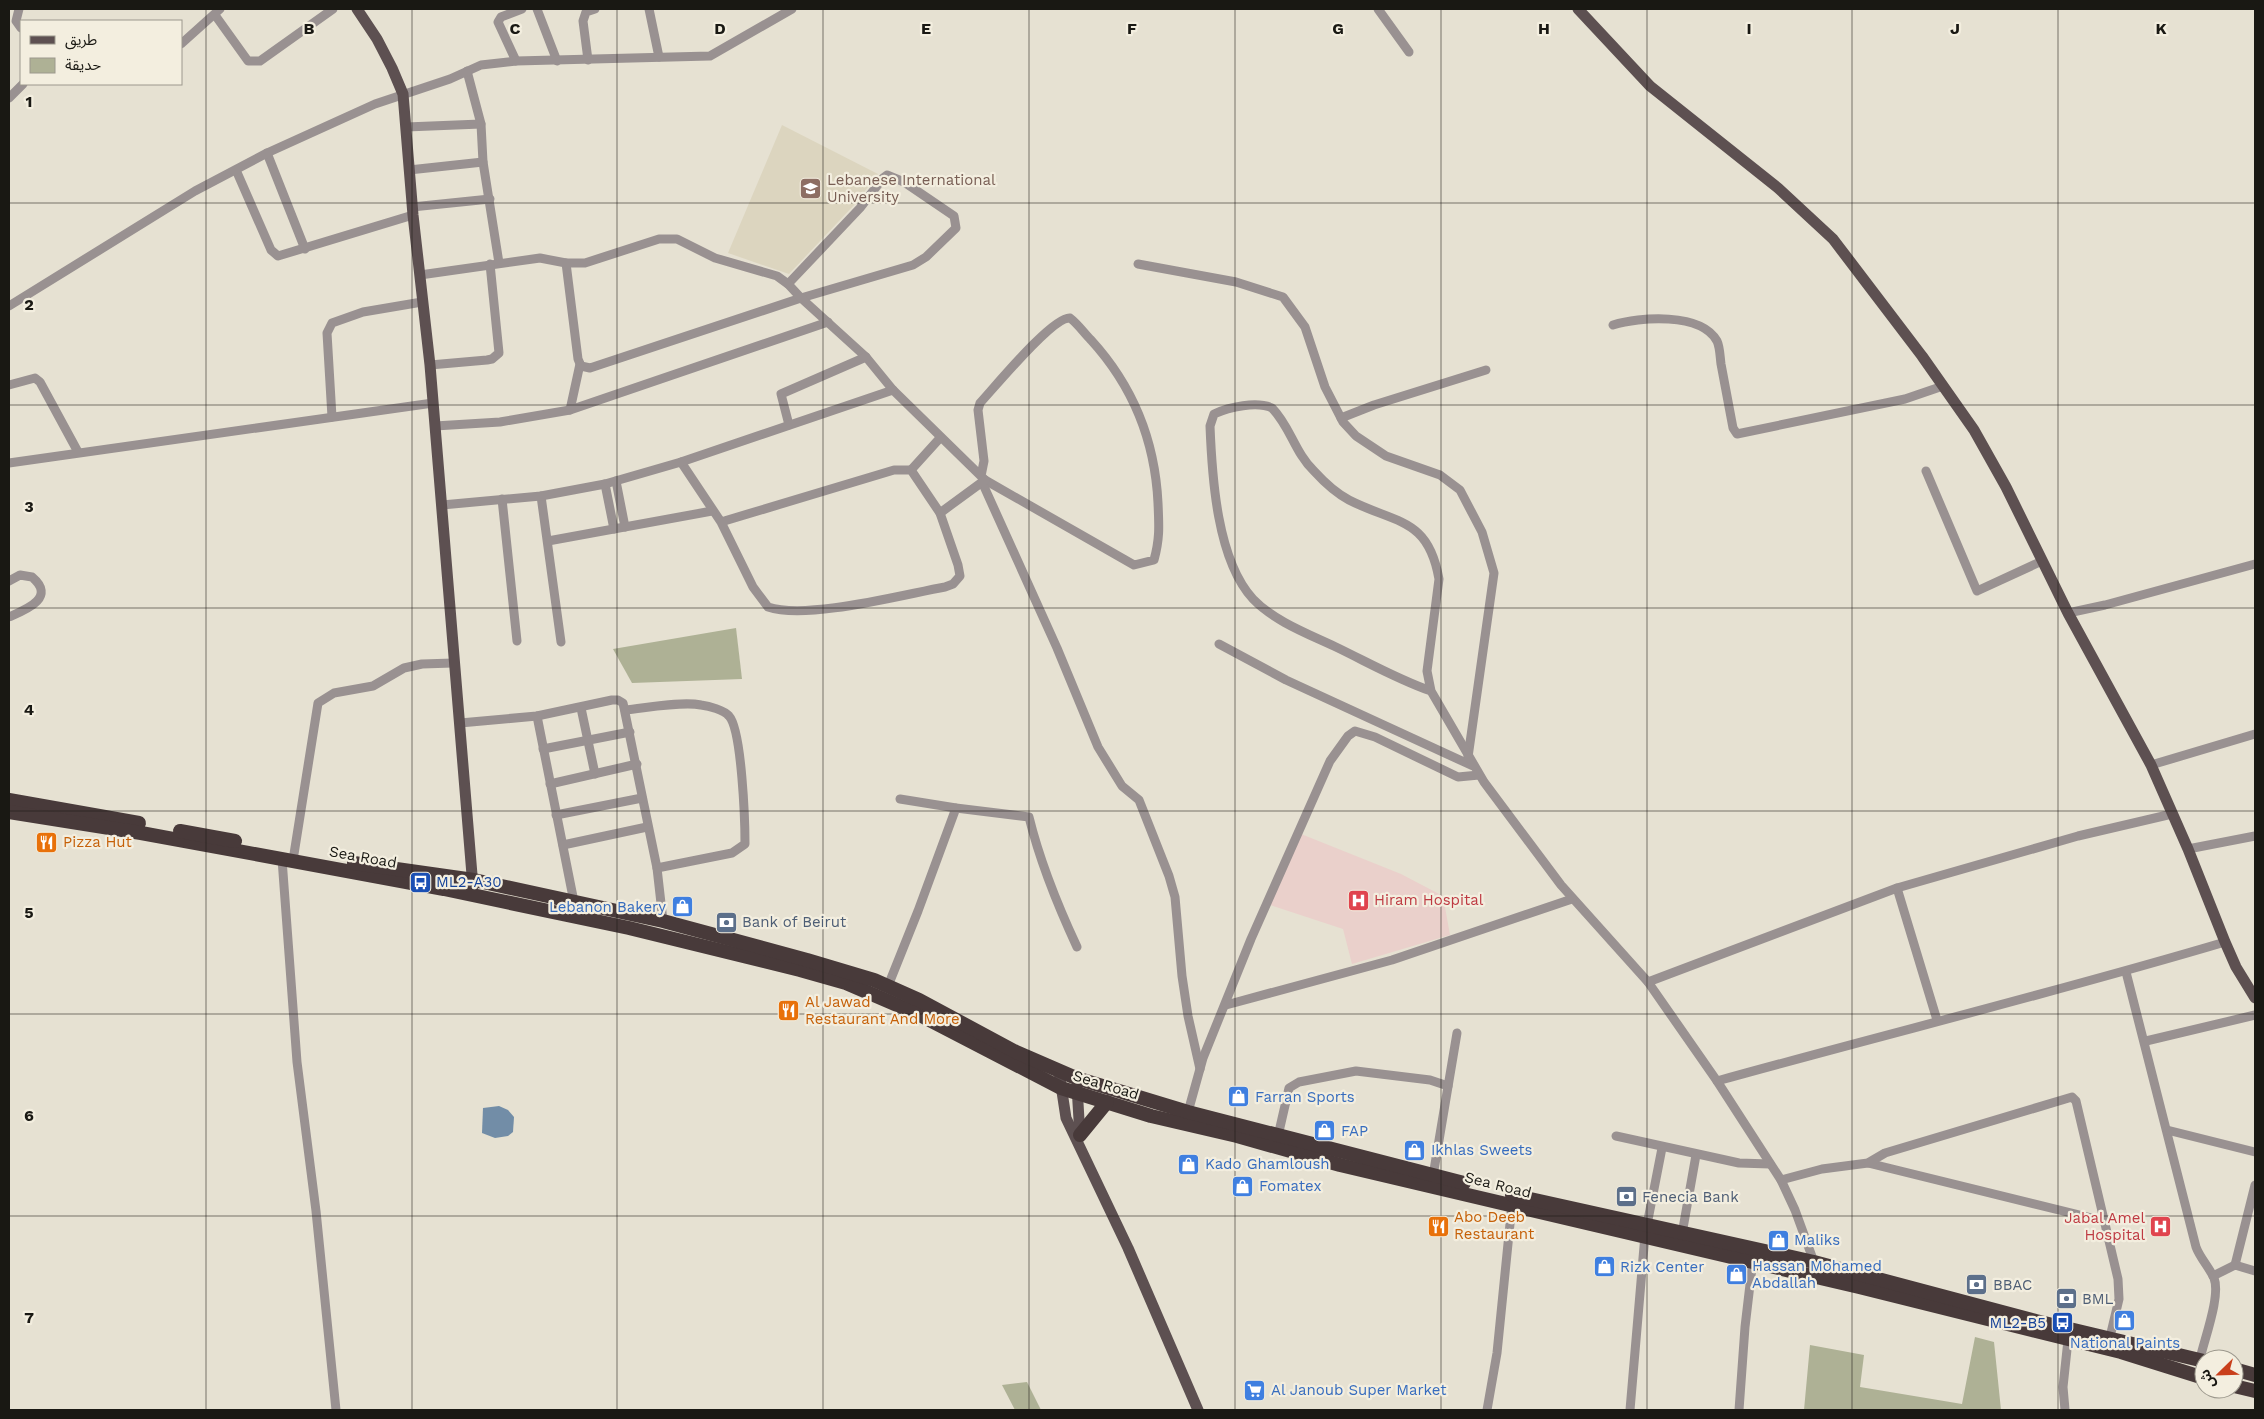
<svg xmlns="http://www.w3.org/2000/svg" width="2264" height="1419" font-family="'Work Sans','Noto Sans Arabic',sans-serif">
<rect width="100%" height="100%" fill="#e6e1d2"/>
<!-- built -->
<polygon fill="#dcd5bf" points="782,125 878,174 855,204 789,274 728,253"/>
<!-- medical -->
<polygon fill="#ead0cb" points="1301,834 1401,874 1443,896 1450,935 1352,964 1343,929 1270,905"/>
<!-- green -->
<g fill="#aeb195">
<polygon points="736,628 742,679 632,683 613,649"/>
<polygon points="1975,1337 1994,1342 2001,1410 1804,1410 1810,1345 1864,1355 1860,1387 1962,1404"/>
<polygon points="1027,1382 1041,1410 1015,1410 1002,1385"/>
</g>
<!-- water -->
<polygon fill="#728da7" points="499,1106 508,1110 514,1117 513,1132 508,1136 495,1138 482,1133 483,1108"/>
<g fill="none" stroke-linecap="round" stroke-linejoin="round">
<!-- minor -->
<g stroke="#999191" stroke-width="9">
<polyline points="19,9 16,21 21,28"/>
<polyline points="537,9 557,61"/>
<polyline points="649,9 659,57"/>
<polyline points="1378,9 1409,52"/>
<polyline points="215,15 248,61 260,61 333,9"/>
<polyline points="181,44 220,9"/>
<polyline points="588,60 583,21 586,12 595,9"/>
<polyline points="516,61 498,22 501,17 522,9"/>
<polyline points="467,71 481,124 483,162 499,263"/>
<polyline points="9,98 23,84"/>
<polyline points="406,127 481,124"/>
<polyline points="267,153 305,249"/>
<polyline points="236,170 271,250 278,256 413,215"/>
<polyline points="409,170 483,162"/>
<polyline points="412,207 490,199"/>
<polyline points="566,263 578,359 581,366 590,368 801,298 913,265 926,257 956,228 954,216 904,182 887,175 883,178 860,208 788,284"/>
<polyline points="1138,264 1236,282 1283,297 1305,327 1325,387 1343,422 1356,436 1386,456 1440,475 1460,490 1482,532 1494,573 1468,757"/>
<path d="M 420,275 L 540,258 L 566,263 L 585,263 L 659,239 L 677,239 L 715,258 L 777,276 L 788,284 L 801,298 L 866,357 L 893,390 L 985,480 L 1134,565 L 1154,560 C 1160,538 1159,526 1158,503 C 1155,441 1133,386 1091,340 C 1084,333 1078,324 1070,318 C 1053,316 994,388 980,403 L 978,410 L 984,461 L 981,476"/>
<polyline points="9,306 195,191 267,153 375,104 450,79 481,65 516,61 710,56 792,9"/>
<path d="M 1613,325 C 1639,317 1701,312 1717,341 C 1720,347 1720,357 1721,364 C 1725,385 1729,406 1733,428 L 1737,434 L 1905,399 L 1943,386"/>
<polyline points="430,365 487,360 492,359 499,353 490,264"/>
<polyline points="9,385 35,378 40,382 78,452"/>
<polyline points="570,410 580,364"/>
<polyline points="332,417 327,333 332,323 363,312 422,302"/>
<polyline points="1341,418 1374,405 1486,370"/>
<polyline points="789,425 781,394 866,357"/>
<polyline points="435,426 500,422 570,410 828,322"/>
<path d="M 681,462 L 721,522 L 753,587 L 768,607 C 807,620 901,595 945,587 L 953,584 L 960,576 L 958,565 L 940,513 L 911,470 L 894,470 L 721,522"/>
<polyline points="9,463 433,403"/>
<polyline points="911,470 940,438"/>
<polyline points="1926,471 1977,591 2042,561"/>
<polyline points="616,481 625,527"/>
<polyline points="982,482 1057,648 1098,747 1122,786 1139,800 1169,876 1175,897 1182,976 1188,1016 1200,1069"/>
<polyline points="605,484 614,529"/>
<polyline points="541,496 561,642"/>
<polyline points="502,499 517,641"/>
<polyline points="442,505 541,496 605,484 681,462 893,390"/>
<polyline points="940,513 985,480"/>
<polyline points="548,541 712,511"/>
<path d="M 9,581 L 20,575 L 32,577 C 57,598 25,610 9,617"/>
<polyline points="2068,613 2105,605 2255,564"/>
<polyline points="1219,644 1286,680 1473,766"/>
<path d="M 1431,691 C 1399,680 1369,663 1338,648 C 1311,635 1275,622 1253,599 C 1217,560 1212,477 1210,426 L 1214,414 C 1229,407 1257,401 1272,408 C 1290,426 1295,453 1314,471 C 1324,482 1336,493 1349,500 C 1396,524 1428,517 1439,579 L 1427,671 L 1431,691 L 1484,782 L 1561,885 L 1648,982 L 1717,1081 L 1781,1180 L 1795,1210 L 1814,1262"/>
<polyline points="581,708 595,774"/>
<path d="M 625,710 C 646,708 682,701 701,705 C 709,706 724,710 729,716 C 742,730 745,823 745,844 L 732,853 L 657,868"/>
<polyline points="537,716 574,902"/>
<polyline points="460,723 537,716 612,700 618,700 623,703 657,868 663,921"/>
<polyline points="543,749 630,732"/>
<polyline points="2151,765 2255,734"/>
<polyline points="550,784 637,764"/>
<path d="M 900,799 L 956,808 L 1029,817 C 1040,862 1057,904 1077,947"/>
<polyline points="556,815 642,798"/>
<polyline points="563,845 647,827"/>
<polyline points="2188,849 2255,836"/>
<polyline points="294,854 318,703 334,693 373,686 404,668 422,664 453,663"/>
<polyline points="282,859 297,1062 316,1211 336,1410"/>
<polyline points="1897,888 1937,1020"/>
<path d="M 2126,972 L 2196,1247 C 2200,1258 2209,1267 2214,1278 C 2221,1296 2204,1340 2200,1359"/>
<polyline points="1648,982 1897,888 2078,836 2172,814"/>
<polyline points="888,986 918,911 956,808"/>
<polyline points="1226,1005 1392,960 1572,899"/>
<polyline points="2146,1041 2255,1015"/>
<path d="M 1717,1081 C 1886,1034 2057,992 2225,942"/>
<polyline points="1188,1112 1203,1058 1251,939 1330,761 1348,736 1355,731 1375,737 1458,777 1479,775"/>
<polyline points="2167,1130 2255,1152"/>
<polyline points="1278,1136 1289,1088 1299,1082 1356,1071 1430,1080 1448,1086"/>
<polyline points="1616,1136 1739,1163 1770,1164"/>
<polyline points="1868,1163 2104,1221"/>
<polyline points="1433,1176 1457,1033"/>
<polyline points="1781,1180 1822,1169 1868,1163 1885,1153 2072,1097 2076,1101 2118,1279 2119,1299 2110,1337"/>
<polyline points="1647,1225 1662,1148"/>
<polyline points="1682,1234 1696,1155"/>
<polyline points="2235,1265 2255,1185"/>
<polyline points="2213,1276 2235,1265 2255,1271"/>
<polyline points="1487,1410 1497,1353 1512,1204"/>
<polyline points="1630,1410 1645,1235"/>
<polyline points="1739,1410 1745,1327 1753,1259"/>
<polyline points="2065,1410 2063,1387 2068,1340"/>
</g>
<!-- major -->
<g stroke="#5d5051" stroke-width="11">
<polyline points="357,9 377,39 392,68 403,94 413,215 430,365 473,887"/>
<polyline points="1578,9 1650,86 1778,188 1833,239 1922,356 1974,430 2006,487 2068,613 2151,765 2188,849 2225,942 2236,967 2255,998"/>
<polyline points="1059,1072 1066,1118 1128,1248 1198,1410"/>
<polyline points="1077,1086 1080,1137"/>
</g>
<!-- highway -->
<g stroke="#483a3a" stroke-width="14">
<polyline points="9,800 139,823"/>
<polyline points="9,812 141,833 444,889 629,928 800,970 846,983 918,1014 1061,1088 1151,1116 1237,1136 1340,1165 1859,1287 2121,1352 2204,1378"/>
<polyline points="180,831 235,841"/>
<polyline points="354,863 474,880 663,921 807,960 874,980 919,1000 1016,1052 1076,1078 1188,1112 1464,1183"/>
<polyline points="1080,1135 1107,1102"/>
<polyline points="1512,1195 1814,1262 2036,1321 2204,1361"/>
<polyline points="2234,1369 2255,1375"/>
<polyline points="2234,1386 2255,1391"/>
</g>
</g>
<!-- grid -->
<path fill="none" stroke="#191813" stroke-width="1" stroke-opacity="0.55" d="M 206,9 L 206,1410M 412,9 L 412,1410M 617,9 L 617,1410M 823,9 L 823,1410M 1029,9 L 1029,1410M 1235,9 L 1235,1410M 1441,9 L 1441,1410M 1647,9 L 1647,1410M 1852,9 L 1852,1410M 2058,9 L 2058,1410M 9,203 L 2255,203M 9,405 L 2255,405M 9,608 L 2255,608M 9,811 L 2255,811M 9,1014 L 2255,1014M 9,1216 L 2255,1216"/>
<!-- icons -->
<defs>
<symbol id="university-square" viewBox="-11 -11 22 22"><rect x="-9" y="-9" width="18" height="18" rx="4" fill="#8d6e63" stroke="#f3eedf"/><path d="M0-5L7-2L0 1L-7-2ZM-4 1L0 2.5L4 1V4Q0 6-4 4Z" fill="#fff"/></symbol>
<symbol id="restaurant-square" viewBox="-11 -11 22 22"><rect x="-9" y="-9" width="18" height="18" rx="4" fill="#e8710a" stroke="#f3eedf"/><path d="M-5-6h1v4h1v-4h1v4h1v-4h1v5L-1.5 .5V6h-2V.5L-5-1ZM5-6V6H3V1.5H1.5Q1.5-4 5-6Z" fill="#fff"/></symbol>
<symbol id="bus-square" viewBox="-11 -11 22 22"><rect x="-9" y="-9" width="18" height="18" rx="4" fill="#1a4fb4" stroke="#f3eedf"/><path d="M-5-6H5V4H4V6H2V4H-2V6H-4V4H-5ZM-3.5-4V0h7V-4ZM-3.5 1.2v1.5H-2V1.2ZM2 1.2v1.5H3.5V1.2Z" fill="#fff"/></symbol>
<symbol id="hospital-square" viewBox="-11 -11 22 22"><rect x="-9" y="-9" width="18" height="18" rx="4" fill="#e0444e" stroke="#f3eedf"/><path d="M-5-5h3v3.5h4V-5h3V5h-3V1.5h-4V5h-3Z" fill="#fff"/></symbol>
<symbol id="shop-square" viewBox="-11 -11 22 22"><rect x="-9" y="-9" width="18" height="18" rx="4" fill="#3f7fe0" stroke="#f3eedf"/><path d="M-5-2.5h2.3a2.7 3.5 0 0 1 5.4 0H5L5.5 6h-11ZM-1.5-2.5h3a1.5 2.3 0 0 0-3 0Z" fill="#fff"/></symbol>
<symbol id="bank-square" viewBox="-11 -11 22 22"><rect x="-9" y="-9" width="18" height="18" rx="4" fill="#5c6f8a" stroke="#f3eedf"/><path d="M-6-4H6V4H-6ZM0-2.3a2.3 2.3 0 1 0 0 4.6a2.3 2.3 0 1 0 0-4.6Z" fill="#fff"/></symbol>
<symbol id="supermarket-square" viewBox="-11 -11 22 22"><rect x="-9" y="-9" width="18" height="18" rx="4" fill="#3f7fe0" stroke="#f3eedf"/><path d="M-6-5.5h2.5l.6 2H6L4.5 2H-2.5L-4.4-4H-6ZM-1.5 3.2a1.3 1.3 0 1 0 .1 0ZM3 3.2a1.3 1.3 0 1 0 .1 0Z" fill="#fff"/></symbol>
</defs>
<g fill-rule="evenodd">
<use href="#university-square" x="798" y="176" width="25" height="25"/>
<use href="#restaurant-square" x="34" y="830" width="25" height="25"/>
<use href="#bus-square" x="408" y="870" width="25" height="25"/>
<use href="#hospital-square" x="1346" y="888" width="25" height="25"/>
<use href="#shop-square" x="670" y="894" width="25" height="25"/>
<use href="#bank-square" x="714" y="910" width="25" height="25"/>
<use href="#restaurant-square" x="776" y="998" width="25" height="25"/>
<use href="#shop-square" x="1226" y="1084" width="25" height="25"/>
<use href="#shop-square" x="1312" y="1118" width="25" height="25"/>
<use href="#shop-square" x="1402" y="1138" width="25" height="25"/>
<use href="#shop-square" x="1176" y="1152" width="25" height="25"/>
<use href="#shop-square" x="1230" y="1174" width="25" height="25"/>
<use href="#bank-square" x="1614" y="1184" width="25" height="25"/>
<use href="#restaurant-square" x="1426" y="1214" width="25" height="25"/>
<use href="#hospital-square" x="2148" y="1214" width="25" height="25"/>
<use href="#shop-square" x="1766" y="1228" width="25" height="25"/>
<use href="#shop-square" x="1592" y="1254" width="25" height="25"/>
<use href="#shop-square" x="1724" y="1262" width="25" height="25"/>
<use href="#bank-square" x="1964" y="1272" width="25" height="25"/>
<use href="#bank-square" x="2054" y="1286" width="25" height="25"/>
<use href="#shop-square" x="2112" y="1308" width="25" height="25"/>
<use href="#bus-square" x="2050" y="1310" width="25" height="25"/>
<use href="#supermarket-square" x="1242" y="1378" width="25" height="25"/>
</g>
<g text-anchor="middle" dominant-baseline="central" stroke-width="4.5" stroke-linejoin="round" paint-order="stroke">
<!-- education labels -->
<g font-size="15" fill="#785e54" stroke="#f3eedf" text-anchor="start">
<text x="827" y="180">Lebanese International<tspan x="827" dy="17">University</tspan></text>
</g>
<!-- food labels -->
<g font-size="15" fill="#c56008" stroke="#f3eedf" text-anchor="start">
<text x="63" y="842">Pizza Hut</text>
<text x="805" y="1002">Al Jawad<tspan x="805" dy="17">Restaurant And More</tspan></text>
<text x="1454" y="1217">Abo Deeb<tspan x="1454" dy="17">Restaurant</tspan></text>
</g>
<!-- street labels -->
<g font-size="15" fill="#191813" stroke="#f3eedf">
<text transform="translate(363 857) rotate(10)">Sea Road</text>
<text transform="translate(1106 1085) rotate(17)">Sea Road</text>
<text transform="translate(1498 1185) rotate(14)">Sea Road</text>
</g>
<!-- transit labels -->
<g font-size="15" fill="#164399" stroke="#f3eedf" text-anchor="start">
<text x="436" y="882">ML2-A30</text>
<text x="2046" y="1323" text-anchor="end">ML2-B5</text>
</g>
<!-- health labels -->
<g font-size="15" fill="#be3a42" stroke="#f3eedf" text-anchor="start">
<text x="1374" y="900">Hiram Hospital</text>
<text x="2145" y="1218" text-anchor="end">Jabal Amel<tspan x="2145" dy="17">Hospital</tspan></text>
</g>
<!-- shop labels -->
<g font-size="15" fill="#366cbe" stroke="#f3eedf" text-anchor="start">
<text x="666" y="907" text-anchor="end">Lebanon Bakery</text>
<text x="1255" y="1097">Farran Sports</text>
<text x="1341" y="1131">FAP</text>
<text x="1431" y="1150">Ikhlas Sweets</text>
<text x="1205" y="1164">Kado Ghamloush</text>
<text x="1259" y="1186">Fomatex</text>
<text x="1794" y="1240">Maliks</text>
<text x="1752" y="1266">Hassan Mohamed<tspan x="1752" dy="17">Abdallah</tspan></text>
<text x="1620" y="1267">Rizk Center</text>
<text x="2125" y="1343" text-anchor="middle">National Paints</text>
<text x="1271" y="1390">Al Janoub Super Market</text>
</g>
<!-- service labels -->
<g font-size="15" fill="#4e5e75" stroke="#f3eedf" text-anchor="start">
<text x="742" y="922">Bank of Beirut</text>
<text x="1642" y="1197">Fenecia Bank</text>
<text x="1993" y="1285">BBAC</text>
<text x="2082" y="1299">BML</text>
</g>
</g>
<g font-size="16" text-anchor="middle" font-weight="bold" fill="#191813" stroke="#f3eedf" stroke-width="4.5" stroke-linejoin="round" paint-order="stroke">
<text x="309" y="34">B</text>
<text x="515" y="34">C</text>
<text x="720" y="34">D</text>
<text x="926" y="34">E</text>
<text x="1132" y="34">F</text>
<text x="1338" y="34">G</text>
<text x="1544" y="34">H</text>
<text x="1749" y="34">I</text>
<text x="1955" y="34">J</text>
<text x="2161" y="34">K</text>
<text x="29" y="107">1</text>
<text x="29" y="310">2</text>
<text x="29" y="512">3</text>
<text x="29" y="715">4</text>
<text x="29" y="918">5</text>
<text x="29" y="1121">6</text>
<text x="29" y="1323">7</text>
</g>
<!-- border -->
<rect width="2264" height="1419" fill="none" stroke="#191813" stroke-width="20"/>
<!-- legend -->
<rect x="20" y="20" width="162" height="65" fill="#f3eedf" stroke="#9c988d"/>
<rect x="30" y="36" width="25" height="8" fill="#5d5051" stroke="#9c988d"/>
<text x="65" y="45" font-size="15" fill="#191813">طريق</text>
<rect x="30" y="58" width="25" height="15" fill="#aeb195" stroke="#9c988d"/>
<text x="65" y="70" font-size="15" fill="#191813">حديقة</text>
<!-- north arrow -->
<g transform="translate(2219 1374) rotate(247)"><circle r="24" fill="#f3eedf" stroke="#9c988d"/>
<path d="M0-4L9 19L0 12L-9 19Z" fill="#c93f1b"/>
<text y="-8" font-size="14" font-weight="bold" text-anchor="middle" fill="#191813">ش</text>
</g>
</svg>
